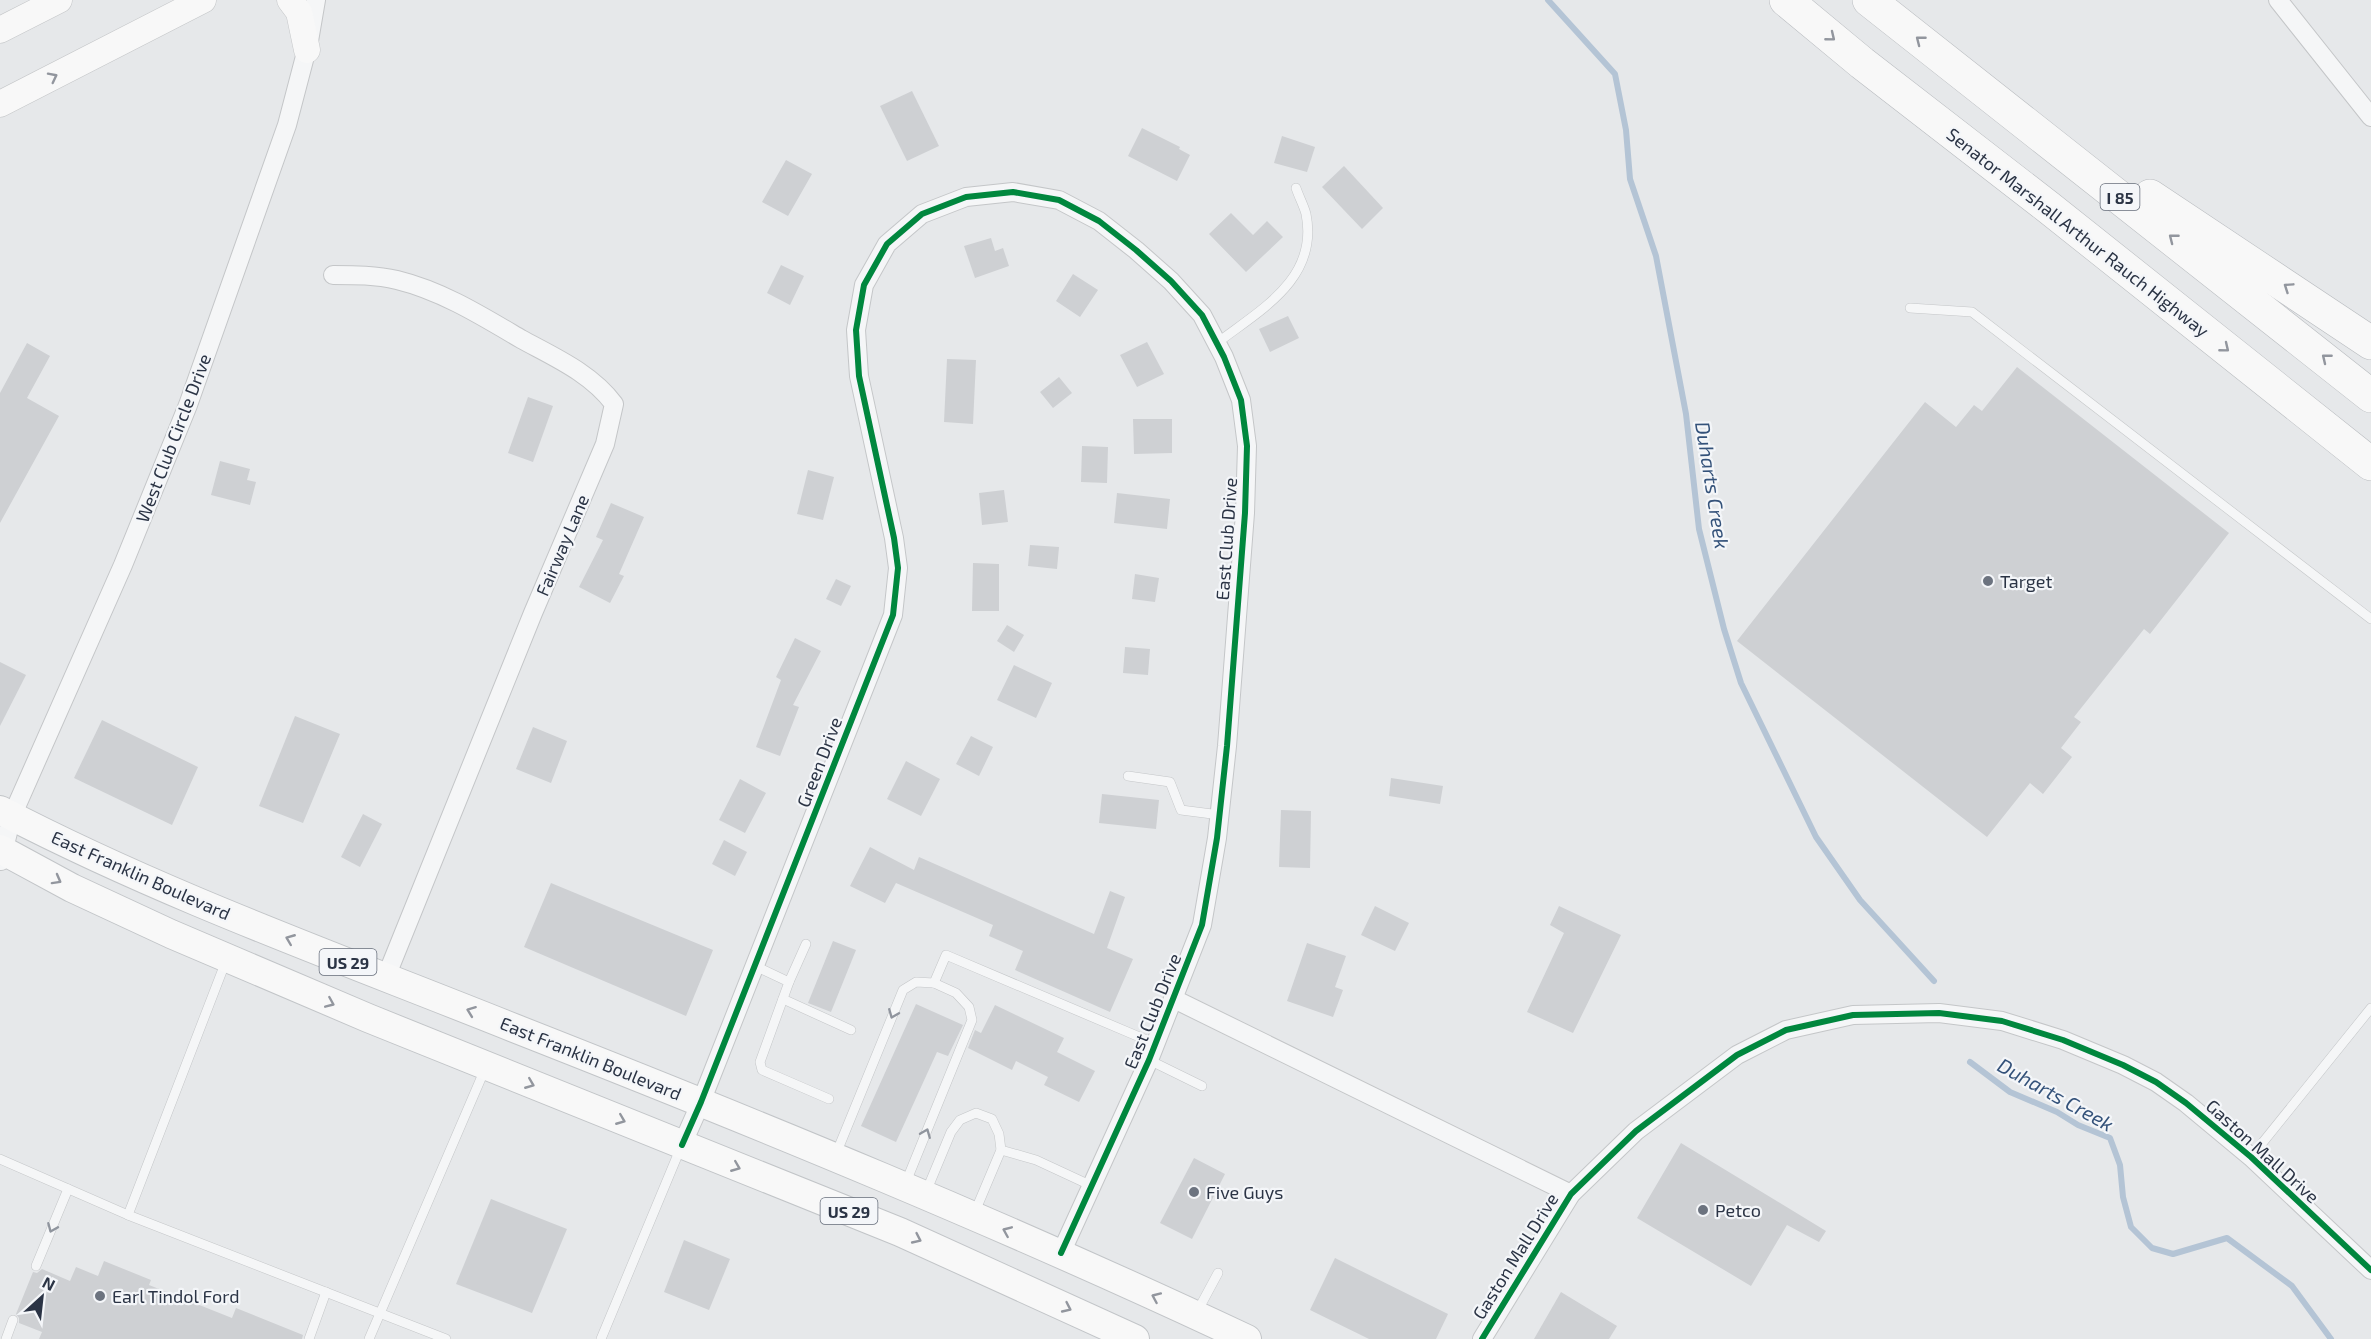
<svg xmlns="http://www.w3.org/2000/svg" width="2371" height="1339" font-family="'Exo 2',sans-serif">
<rect width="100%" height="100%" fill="#e6e8ea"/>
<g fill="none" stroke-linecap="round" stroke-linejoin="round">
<!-- stream -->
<g stroke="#b4c4d5" stroke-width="6">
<polyline points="1548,0 1615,74 1626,130 1630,179 1656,256 1686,414 1699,529 1724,629 1741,683 1816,837 1860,900 1934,981"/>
<polyline points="1970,1062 2010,1092 2057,1112 2078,1125 2110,1138 2120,1165 2123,1197 2131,1227 2152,1248 2173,1254 2227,1238 2292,1286 2331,1339"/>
</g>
</g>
<!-- building -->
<g fill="#ced0d3">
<polygon points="912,91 939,146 907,161 880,106"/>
<polygon points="1142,128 1180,147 1179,149 1190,155 1177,181 1128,156"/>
<polygon points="1282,136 1315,147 1307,172 1274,163"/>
<polygon points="786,160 812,174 788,216 762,202"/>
<polygon points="1344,166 1383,208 1362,229 1322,187"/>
<polygon points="1231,213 1253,235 1267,221 1283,237 1246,272 1209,234"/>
<polygon points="991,238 995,251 1003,248 1009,266 975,278 964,246"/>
<polygon points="781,265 804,276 790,305 767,293"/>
<polygon points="1073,274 1098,290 1080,317 1056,301"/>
<polygon points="1288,316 1299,338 1270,352 1259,329"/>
<polygon points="1147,342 1164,374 1137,387 1120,355"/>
<polygon points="27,343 50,356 27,398 59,416 0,523 0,393"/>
<polygon points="947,359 976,360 973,424 944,422"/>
<polygon points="2017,367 2229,533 2150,634 2144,629 2074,717 2081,722 2061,748 2072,757 2043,794 2030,783 1987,837 1737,641 1925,402 1956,427 1974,405 1982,411"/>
<polygon points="1059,377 1072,393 1053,408 1040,392"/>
<polygon points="528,397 553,406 533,462 508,453"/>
<polygon points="1133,419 1172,419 1172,453 1134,454"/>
<polygon points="1082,446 1108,447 1107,483 1081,482"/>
<polygon points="220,461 250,469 247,480 256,482 250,505 211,495"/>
<polygon points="808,470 834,477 823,520 797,514"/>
<polygon points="1004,490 1008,522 982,525 979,493"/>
<polygon points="1117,493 1170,499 1167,529 1114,523"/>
<polygon points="611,503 644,517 619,574 624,576 610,603 579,587 603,540 596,537"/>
<polygon points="1030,545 1059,547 1057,569 1028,566"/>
<polygon points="973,563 999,564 999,611 972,611"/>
<polygon points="1135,574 1159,578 1155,602 1132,599"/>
<polygon points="836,579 851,586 841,606 826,599"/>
<polygon points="1007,625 1024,635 1014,652 997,641"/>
<polygon points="795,638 821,651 793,705 799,707 780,756 756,747 781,680 776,677"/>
<polygon points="1125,647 1150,649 1148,675 1123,673"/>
<polygon points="0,662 26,675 0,726"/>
<polygon points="1014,665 1052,683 1036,718 997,700"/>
<polygon points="295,716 340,734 303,823 259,806"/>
<polygon points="102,720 198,767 172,825 74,778"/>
<polygon points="533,727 567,741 551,783 516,769"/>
<polygon points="971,736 993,747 979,776 956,764"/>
<polygon points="906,761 940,779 921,816 887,799"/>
<polygon points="1391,778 1443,786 1440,804 1389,796"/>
<polygon points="740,779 766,793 745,833 719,820"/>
<polygon points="1102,794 1159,800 1156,829 1099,823"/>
<polygon points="1281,810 1311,811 1310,868 1279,867"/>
<polygon points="363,814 382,824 360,867 341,857"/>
<polygon points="724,840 747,852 735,876 712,864"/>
<polygon points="870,847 914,870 919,857 1094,934 1110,891 1125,897 1107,948 1133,959 1110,1012 1015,970 1023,951 989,936 993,925 896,883 885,903 850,886"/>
<polygon points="551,883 713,950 686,1016 524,947"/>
<polygon points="1375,906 1409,923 1395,951 1361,935"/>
<polygon points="1559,906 1621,935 1573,1033 1527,1012 1564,933 1550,925"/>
<polygon points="833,941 856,950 831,1012 808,1003"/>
<polygon points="1307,943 1346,956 1335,987 1343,990 1333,1017 1287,1001"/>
<polygon points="916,1004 963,1025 948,1056 937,1052 896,1142 861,1126"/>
<polygon points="995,1005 1064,1038 1057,1052 1095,1071 1079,1102 1044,1085 1048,1077 1016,1061 1012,1070 968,1048 975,1030 981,1033"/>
<polygon points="1681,1143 1826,1231 1819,1242 1787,1225 1751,1286 1637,1218"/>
<polygon points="1194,1158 1225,1174 1192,1239 1160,1223"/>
<polygon points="491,1199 567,1229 532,1313 456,1284"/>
<polygon points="684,1240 730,1259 709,1310 664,1292"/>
<polygon points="1335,1258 1448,1314 1436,1339 1369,1339 1310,1310"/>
<polygon points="104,1261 151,1280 149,1285 232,1318 236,1308 303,1335 302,1339 39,1339 42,1332 19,1323 19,1318 16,1314 33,1272 37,1273 42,1269 70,1281 76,1267 98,1276"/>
<polygon points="1561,1292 1617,1326 1609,1339 1534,1339"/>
</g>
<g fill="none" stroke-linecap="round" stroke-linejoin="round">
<defs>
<g id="lane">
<polyline points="1910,308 1972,312 2371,619"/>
<path d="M 1217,343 C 1260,310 1319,279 1306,214 C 1304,206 1299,197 1296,188"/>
<polyline points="1128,776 1170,782 1181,810 1220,815"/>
<polyline points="226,961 128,1215 446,1339"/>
<polyline points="755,966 789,982 760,1062 762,1070 829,1099"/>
<polyline points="789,982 806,944"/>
<polyline points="934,983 946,955 1156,1044"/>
<polyline points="783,999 851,1030"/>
<polyline points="1149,1060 1202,1086"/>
<polyline points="1001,1150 1036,1160 1092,1186"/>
<polyline points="836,1154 903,990 916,982 934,983 956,993 969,1007 972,1020 906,1182"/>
<polyline points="2251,1157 2371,1008"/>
<polyline points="0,1159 128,1215"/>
<polyline points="926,1192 951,1132 960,1120 976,1113 992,1119 999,1134 1001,1150 974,1214"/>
<polyline points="36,1266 68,1189"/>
<polyline points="1197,1312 1218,1273"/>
<polyline points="6,1339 13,1320"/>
<polyline points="309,1339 326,1292"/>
<polyline points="369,1339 485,1069"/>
<polyline points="601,1339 681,1147"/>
</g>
<g id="street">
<polyline points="2278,0 2371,117"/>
<path d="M 333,275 C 355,275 376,275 397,280 C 442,291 482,316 521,339 C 554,357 591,373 614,404 L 605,444 L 533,613 L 386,977"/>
<polyline points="1,861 12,816 123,565 188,405 287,125 309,41 316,0"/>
<polyline points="1174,999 1571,1194"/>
<polyline points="682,1145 701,1102 893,615 898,568 894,538 859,376 856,330 864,285 887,244 922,214 966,197 1013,192 1059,200 1099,221 1136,250 1171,281 1202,315 1224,357 1241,400 1247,446 1245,513 1227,746 1217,838 1202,925 1149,1060 1061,1253"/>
<polyline points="1482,1339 1571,1194 1636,1131 1737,1055 1786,1030 1853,1015 1939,1013 2002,1021 2063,1040 2123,1065 2156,1082 2186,1103 2251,1157 2371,1270"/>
</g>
<g id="secondary">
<polyline points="290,0 299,12 307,50"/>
<polyline points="0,30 59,0"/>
<polyline points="0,104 203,0"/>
</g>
<g id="primary">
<path d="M 0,810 C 165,896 342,959 514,1028 C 761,1125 1007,1226 1247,1339"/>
<polyline points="0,849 72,888 171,934 368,1018 900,1232 1135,1339"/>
</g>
<g id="highway">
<polyline points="1786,0 1862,63 2048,207 2371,464"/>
<polyline points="1869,0 2371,396"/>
<polyline points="2150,196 2371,343"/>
</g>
</defs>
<!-- lane casing -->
<use href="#lane" stroke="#c4c6c8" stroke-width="10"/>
<!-- street casing -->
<use href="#street" stroke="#c4c6c8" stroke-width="20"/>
<!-- secondary casing -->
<use href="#secondary" stroke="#c4c6c8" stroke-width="27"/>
<!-- primary casing -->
<use href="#primary" stroke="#c2c5c8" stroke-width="30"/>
<!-- highway casing -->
<use href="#highway" stroke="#b8bbbf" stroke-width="34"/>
<!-- lane -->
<use href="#lane" stroke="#f5f6f7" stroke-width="9"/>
<!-- street -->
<use href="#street" stroke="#f5f6f7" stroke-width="18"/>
<!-- secondary -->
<use href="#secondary" stroke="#f8f8f8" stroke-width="26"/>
<!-- primary -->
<use href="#primary" stroke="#f8f8f8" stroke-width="28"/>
<!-- highway -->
<use href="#highway" stroke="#f8f8f8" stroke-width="33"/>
<defs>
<g id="cycleway">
<polyline points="682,1145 701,1102 893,615 898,568 894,538 859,376 856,330 864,285 887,244 922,214 966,197 1013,192 1059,200 1099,221 1136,250 1171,281 1202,315 1224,357 1241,400 1247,446 1245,513 1227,746 1217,838 1202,925 1149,1060 1061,1253"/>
<polyline points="1482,1339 1571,1194 1636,1131 1737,1055 1786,1030 1853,1015 1939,1013 2002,1021 2063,1040 2123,1065 2156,1082 2186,1103 2251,1157 2371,1270"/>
</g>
</defs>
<!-- cycleway casing -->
<use href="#cycleway" stroke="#f4f6f9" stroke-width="10"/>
<!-- cycleway -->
<use href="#cycleway" stroke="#00873e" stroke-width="6"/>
</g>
<!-- one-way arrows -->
<defs><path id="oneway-chevron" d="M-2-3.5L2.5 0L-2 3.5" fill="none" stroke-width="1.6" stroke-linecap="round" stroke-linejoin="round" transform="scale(1.5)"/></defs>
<g stroke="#92969e">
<use href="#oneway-chevron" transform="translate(1831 37) rotate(39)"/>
<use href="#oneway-chevron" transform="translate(1920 40) rotate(-142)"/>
<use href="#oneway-chevron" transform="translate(53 77) rotate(-27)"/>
<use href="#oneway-chevron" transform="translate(2173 238) rotate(-142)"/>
<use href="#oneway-chevron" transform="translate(2288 287) rotate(-146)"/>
<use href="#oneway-chevron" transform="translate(2225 348) rotate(39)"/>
<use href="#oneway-chevron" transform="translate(2326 358) rotate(-141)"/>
<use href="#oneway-chevron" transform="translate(57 880) rotate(29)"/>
<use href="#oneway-chevron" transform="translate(290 939) rotate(-158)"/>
<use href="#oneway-chevron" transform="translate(330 1003) rotate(23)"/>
<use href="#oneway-chevron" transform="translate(471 1011) rotate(-159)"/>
<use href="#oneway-chevron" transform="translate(530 1084) rotate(22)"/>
<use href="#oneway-chevron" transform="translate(621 1120) rotate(22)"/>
<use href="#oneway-chevron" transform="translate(736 1167) rotate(22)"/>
<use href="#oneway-chevron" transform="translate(1007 1231) rotate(-157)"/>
<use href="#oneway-chevron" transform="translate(917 1239) rotate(25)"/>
<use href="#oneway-chevron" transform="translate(1156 1297) rotate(-156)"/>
<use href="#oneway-chevron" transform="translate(1067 1308) rotate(25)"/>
</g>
<g stroke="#90959e">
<use href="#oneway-chevron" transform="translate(893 1014) rotate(112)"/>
<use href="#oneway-chevron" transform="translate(926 1133) rotate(-68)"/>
<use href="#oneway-chevron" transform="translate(52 1228) rotate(113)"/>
</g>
<!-- markers -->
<g fill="#6c737f" stroke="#f4f6f9" stroke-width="2">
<circle cx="1988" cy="581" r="6"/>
<circle cx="1194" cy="1192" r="6"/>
<circle cx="1703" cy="1210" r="6"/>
<circle cx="100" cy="1296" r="6"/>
</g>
<g text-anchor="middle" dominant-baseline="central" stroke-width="4.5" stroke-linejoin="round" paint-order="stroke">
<!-- shield labels -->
<g fill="#f4f6f9" stroke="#676e7b" stroke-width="1.5">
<rect x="2100.5" y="184" width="39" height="26" rx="4.5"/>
<rect x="319.5" y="949" width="57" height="26" rx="4.5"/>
<rect x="820.5" y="1198" width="57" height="26" rx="4.5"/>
</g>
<g font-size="16" font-weight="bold" fill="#2b3445">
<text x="2120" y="197">I 85</text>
<text x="348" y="962">US 29</text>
<text x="849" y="1211">US 29</text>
</g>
<!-- street labels -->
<g font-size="18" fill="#2b3445" stroke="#f4f6f9">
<text transform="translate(2078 232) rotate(38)">Senator Marshall Arthur Rauch Highway</text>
<text transform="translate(173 438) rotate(-69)">West Club Circle Drive</text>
<text transform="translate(1226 539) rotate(-86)">East Club Drive</text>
<text transform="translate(562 545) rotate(-67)">Fairway Lane</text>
<text transform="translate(819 762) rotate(-69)">Green Drive</text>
<text transform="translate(141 875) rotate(24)">East Franklin Boulevard</text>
<text transform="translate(1152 1011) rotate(-68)">East Club Drive</text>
<text transform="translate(591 1058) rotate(22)">East Franklin Boulevard</text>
<text transform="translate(2263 1151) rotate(42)">Gaston Mall Drive</text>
<text transform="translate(1515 1256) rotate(-58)">Gaston Mall Drive</text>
</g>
<!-- poi labels -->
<g font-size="18" fill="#2b3445" stroke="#f4f6f9" text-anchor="start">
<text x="2000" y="581">Target</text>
<text x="1206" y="1192">Five Guys</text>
<text x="1715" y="1210">Petco</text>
<text x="112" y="1296">Earl Tindol Ford</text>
</g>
<!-- water labels -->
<g font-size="20" font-style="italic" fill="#34527a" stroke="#f4f6f9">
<text transform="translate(1713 485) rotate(81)">Duharts Creek</text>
<text transform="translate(2056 1094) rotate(29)">Duharts Creek</text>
</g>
</g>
<!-- north arrow -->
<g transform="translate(42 1297) rotate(27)" stroke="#f4f6f9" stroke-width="4.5" paint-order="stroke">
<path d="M0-4.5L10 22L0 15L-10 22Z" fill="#2b3445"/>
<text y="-9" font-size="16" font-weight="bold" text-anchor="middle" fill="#2b3445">N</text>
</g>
</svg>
